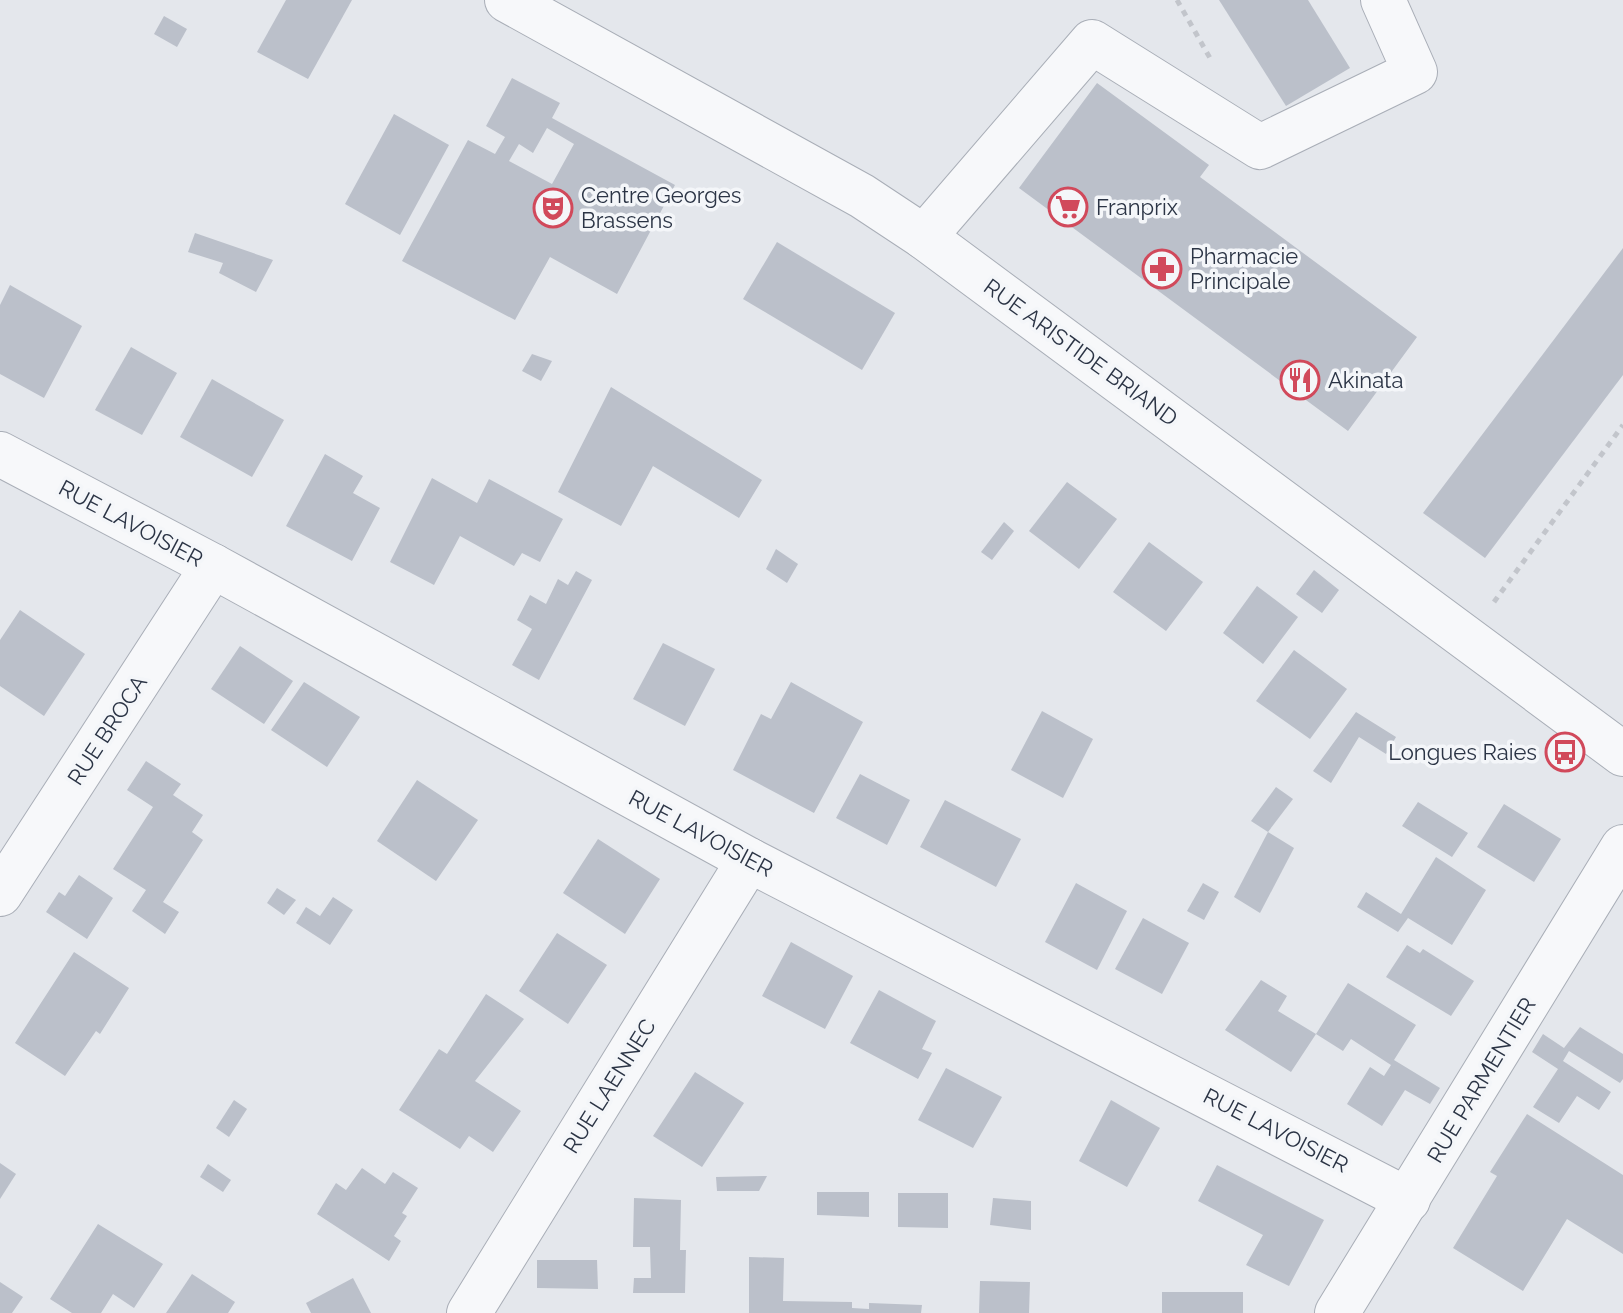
<svg xmlns="http://www.w3.org/2000/svg" width="1623" height="1313" font-family="Raleway,sans-serif">
<rect width="100%" height="100%" fill="#e4e7ec"/>
<!-- building -->
<g fill="#bbc0ca" fill-rule="evenodd">
<polygon points="286,0 352,0 308,79 257,52"/>
<polygon points="1219,0 1308,0 1350,68 1286,106"/>
<polygon points="164,16 187,29 177,47 154,34"/>
<path d="M 512,78 L 560,103 L 552,118 L 675,185 L 617,294 L 550,257 L 515,320 L 402,261 L 468,140 L 495,154 L 505,137 L 486,126 ZM 547,128 L 574,144 L 552,184 L 509,161 L 519,144 L 533,153 Z"/>
<polygon points="1097,83 1209,165 1200,177 1417,337 1348,431 1019,188"/>
<polygon points="394,114 449,145 400,235 345,204"/>
<polygon points="195,233 273,260 256,292 219,273 223,263 188,252"/>
<polygon points="777,242 895,313 862,370 743,299"/>
<polygon points="1623,248 1623,375 1485,558 1423,513"/>
<polygon points="10,285 82,326 44,398 0,374 0,305"/>
<polygon points="131,347 177,373 142,435 95,410"/>
<polygon points="532,354 552,361 541,381 522,371"/>
<polygon points="212,379 284,420 252,477 180,437"/>
<polygon points="611,387 762,480 739,518 653,466 621,526 558,492"/>
<polygon points="325,454 363,476 353,493 380,508 352,561 286,526"/>
<polygon points="432,478 477,503 489,479 563,519 540,562 522,553 514,566 460,536 434,585 390,562"/>
<polygon points="1067,482 1117,519 1079,569 1029,531"/>
<polygon points="1004,522 1014,531 992,560 981,552"/>
<polygon points="1149,542 1203,582 1166,631 1113,592"/>
<polygon points="776,549 798,564 787,583 766,569"/>
<polygon points="1314,570 1339,590 1322,613 1296,594"/>
<polygon points="576,571 592,580 539,680 512,665 532,629 517,620 530,595 546,604 558,579 568,585"/>
<polygon points="1257,586 1298,617 1263,664 1223,633"/>
<polygon points="20,610 85,654 44,716 0,686 0,640"/>
<polygon points="663,643 715,669 685,726 633,699"/>
<polygon points="240,646 293,681 264,724 211,689"/>
<polygon points="1294,650 1347,689 1310,739 1256,701"/>
<polygon points="304,682 360,717 327,767 271,730"/>
<polygon points="791,682 863,722 814,813 733,770 761,714 771,719"/>
<polygon points="1042,711 1093,739 1063,798 1011,770"/>
<polygon points="1356,712 1396,737 1386,754 1359,737 1331,783 1313,771"/>
<polygon points="146,761 181,784 173,795 203,815 192,832 203,840 163,902 179,912 165,934 132,911 146,890 113,869 153,807 127,790"/>
<polygon points="860,774 910,800 887,845 836,818"/>
<polygon points="417,780 478,820 436,881 377,841"/>
<polygon points="1276,787 1293,799 1268,832 1251,821"/>
<polygon points="945,800 1021,839 996,887 920,847"/>
<polygon points="1418,802 1468,833 1452,857 1402,826"/>
<polygon points="1504,804 1561,839 1534,882 1477,847"/>
<polygon points="1268,832 1294,848 1260,913 1234,897"/>
<polygon points="598,839 660,879 625,934 563,893"/>
<polygon points="1436,857 1486,890 1452,945 1408,918 1398,932 1357,907 1366,892 1401,914"/>
<polygon points="79,875 113,898 87,939 46,912 59,892 65,896"/>
<polygon points="1076,883 1127,911 1097,970 1045,942"/>
<polygon points="1203,883 1219,892 1204,920 1187,911"/>
<polygon points="277,888 296,900 284,915 267,903"/>
<polygon points="333,897 353,910 330,945 296,923 306,907 320,916"/>
<polygon points="1143,918 1189,943 1162,994 1115,969"/>
<polygon points="557,933 607,965 568,1024 519,991"/>
<polygon points="791,942 853,976 825,1029 762,996"/>
<polygon points="1407,945 1420,953 1423,949 1474,981 1451,1016 1386,977"/>
<polygon points="74,952 129,988 100,1034 96,1031 65,1076 15,1043"/>
<polygon points="1261,980 1287,996 1278,1011 1316,1034 1348,983 1416,1025 1394,1060 1440,1088 1430,1104 1405,1090 1382,1126 1347,1104 1370,1067 1384,1076 1391,1065 1351,1039 1343,1051 1316,1034 1291,1072 1225,1030"/>
<polygon points="879,990 936,1021 922,1049 932,1053 918,1079 850,1043"/>
<polygon points="486,994 524,1019 475,1081 521,1111 493,1152 469,1136 460,1149 399,1110 439,1049 447,1054"/>
<polygon points="1580,1027 1623,1054 1623,1079 1620,1083 1569,1051 1563,1061 1611,1092 1599,1110 1577,1096 1559,1123 1533,1107 1558,1069 1532,1052 1543,1034 1564,1048"/>
<polygon points="946,1068 1002,1097 973,1148 918,1120"/>
<polygon points="695,1072 744,1103 702,1167 653,1136"/>
<polygon points="234,1100 247,1109 229,1137 216,1128"/>
<polygon points="1111,1100 1160,1128 1127,1187 1079,1161"/>
<polygon points="1527,1114 1623,1175 1623,1254 1567,1219 1523,1291 1453,1248 1497,1176 1490,1172"/>
<polygon points="0,1163 16,1174 0,1199"/>
<polygon points="208,1164 231,1180 223,1192 200,1177"/>
<polygon points="1217,1165 1324,1220 1289,1286 1246,1265 1263,1235 1198,1201"/>
<polygon points="362,1168 385,1184 393,1172 418,1188 402,1213 407,1216 394,1236 401,1241 389,1261 317,1214 336,1183 346,1190"/>
<polygon points="767,1176 759,1191 717,1191 716,1177"/>
<polygon points="817,1192 869,1192 869,1217 817,1215"/>
<polygon points="898,1193 948,1193 948,1228 898,1227"/>
<polygon points="634,1198 681,1200 680,1250 686,1250 685,1293 633,1293 634,1278 651,1278 650,1247 633,1247"/>
<polygon points="993,1198 1031,1201 1031,1230 990,1225"/>
<polygon points="98,1224 163,1264 134,1308 113,1294 101,1313 72,1313 50,1299"/>
<polygon points="749,1257 784,1258 783,1301 852,1302 852,1308 869,1309 869,1303 922,1305 921,1313 749,1313"/>
<polygon points="537,1260 597,1260 598,1289 537,1288"/>
<polygon points="192,1274 235,1302 228,1313 166,1313"/>
<polygon points="353,1278 371,1313 311,1313 306,1303"/>
<polygon points="980,1281 1030,1282 1029,1313 979,1313"/>
<polygon points="0,1282 23,1297 12,1313 0,1313"/>
<rect x="1162" y="1292" width="81" height="21"/>
</g>
<g fill="none" stroke-linecap="round" stroke-linejoin="round">
<defs>
<g id="minor">
<polyline points="507,0 862,196 924,237 1623,754"/>
<polyline points="924,237 1092,42 1260,147 1415,72 1383,0"/>
<polyline points="0,454 213,566 749,860 1408,1200"/>
<polyline points="0,894 213,566"/>
<polyline points="469,1313 749,860"/>
<polyline points="1337,1313 1623,847"/>
</g>
</defs>
<!-- minor casing -->
<use href="#minor" stroke="#a9aeb7" stroke-width="46"/>
<!-- path -->
<g stroke="#c2c5cb" stroke-width="5" stroke-dasharray="6 6" stroke-linecap="butt">
<polyline points="1177,0 1210,58"/>
<polyline points="1494,602 1623,425"/>
</g>
<!-- minor -->
<use href="#minor" stroke="#f7f8fa" stroke-width="44"/>
</g>
<!-- icons -->
<defs>
<symbol id="supermarket-ring" viewBox="-11 -11 22 22"><circle r="9.5" fill="#f4f6f9" stroke="#d1495b" stroke-width="1.5"/><path d="M-6-5.5h2.5l.6 2H6L4.5 2H-2.5L-4.4-4H-6ZM-1.5 3.2a1.3 1.3 0 1 0 .1 0ZM3 3.2a1.3 1.3 0 1 0 .1 0Z" fill="#d1495b"/></symbol>
<symbol id="theatre-ring" viewBox="-11 -11 22 22"><circle r="9.5" fill="#f4f6f9" stroke="#d1495b" stroke-width="1.5"/><path d="M-5-5.5Q0-4 5-5.5V0Q5 5 0 6Q-5 5-5 0ZM-3.3-2.5H-1v1.5H-3.3ZM1-2.5H3.3v1.5H1ZM-2.8 1Q0 5.5 2.8 1Z" fill="#d1495b"/></symbol>
<symbol id="pharmacy-ring" viewBox="-11 -11 22 22"><circle r="9.5" fill="#f4f6f9" stroke="#d1495b" stroke-width="1.5"/><path d="M-2-6h4v4h4v4h-4v4h-4v-4h-4v-4h4Z" fill="#d1495b"/></symbol>
<symbol id="restaurant-ring" viewBox="-11 -11 22 22"><circle r="9.5" fill="#f4f6f9" stroke="#d1495b" stroke-width="1.5"/><path d="M-5-6h1v4h1v-4h1v4h1v-4h1v5L-1.5 .5V6h-2V.5L-5-1ZM5-6V6H3V1.5H1.5Q1.5-4 5-6Z" fill="#d1495b"/></symbol>
<symbol id="bus-ring" viewBox="-11 -11 22 22"><circle r="9.5" fill="#f4f6f9" stroke="#d1495b" stroke-width="1.5"/><path d="M-5-6H5V4H4V6H2V4H-2V6H-4V4H-5ZM-3.5-4V0h7V-4ZM-3.5 1.2v1.5H-2V1.2ZM2 1.2v1.5H3.5V1.2Z" fill="#d1495b"/></symbol>
</defs>
<g fill-rule="evenodd">
<use href="#supermarket-ring" x="1046" y="185" width="44" height="44"/>
<use href="#theatre-ring" x="531" y="186" width="44" height="44"/>
<use href="#pharmacy-ring" x="1140" y="247" width="44" height="44"/>
<use href="#restaurant-ring" x="1278" y="358" width="44" height="44"/>
<use href="#bus-ring" x="1543" y="730" width="44" height="44"/>
</g>
<g text-anchor="middle" dominant-baseline="central" stroke-width="7" stroke-linejoin="round" paint-order="stroke">
<!-- poi labels -->
<g font-size="22" fill="#2b3445" stroke="#f4f6f9" text-anchor="start">
<text x="581" y="195">Centre Georges<tspan x="581" dy="25">Brassens</tspan></text>
<text x="1096" y="207">Franprix</text>
<text x="1190" y="256">Pharmacie<tspan x="1190" dy="25">Principale</tspan></text>
<text x="1328" y="380">Akinata</text>
<text x="1537" y="752" text-anchor="end">Longues Raies</text>
</g>
<!-- street labels -->
<g font-size="22" fill="#2b3445" stroke="#f4f6f9">
<text transform="translate(1081 352) rotate(36)">RUE ARISTIDE BRIAND</text>
<text transform="translate(131 523) rotate(28)">RUE LAVOISIER</text>
<text transform="translate(107 730) rotate(-57)">RUE BROCA</text>
<text transform="translate(701 833) rotate(28)">RUE LAVOISIER</text>
<text transform="translate(1481 1080) rotate(-59)">RUE PARMENTIER</text>
<text transform="translate(609 1086) rotate(-58)">RUE LAENNEC</text>
<text transform="translate(1276 1130) rotate(27)">RUE LAVOISIER</text>
</g>
</g>
</svg>
